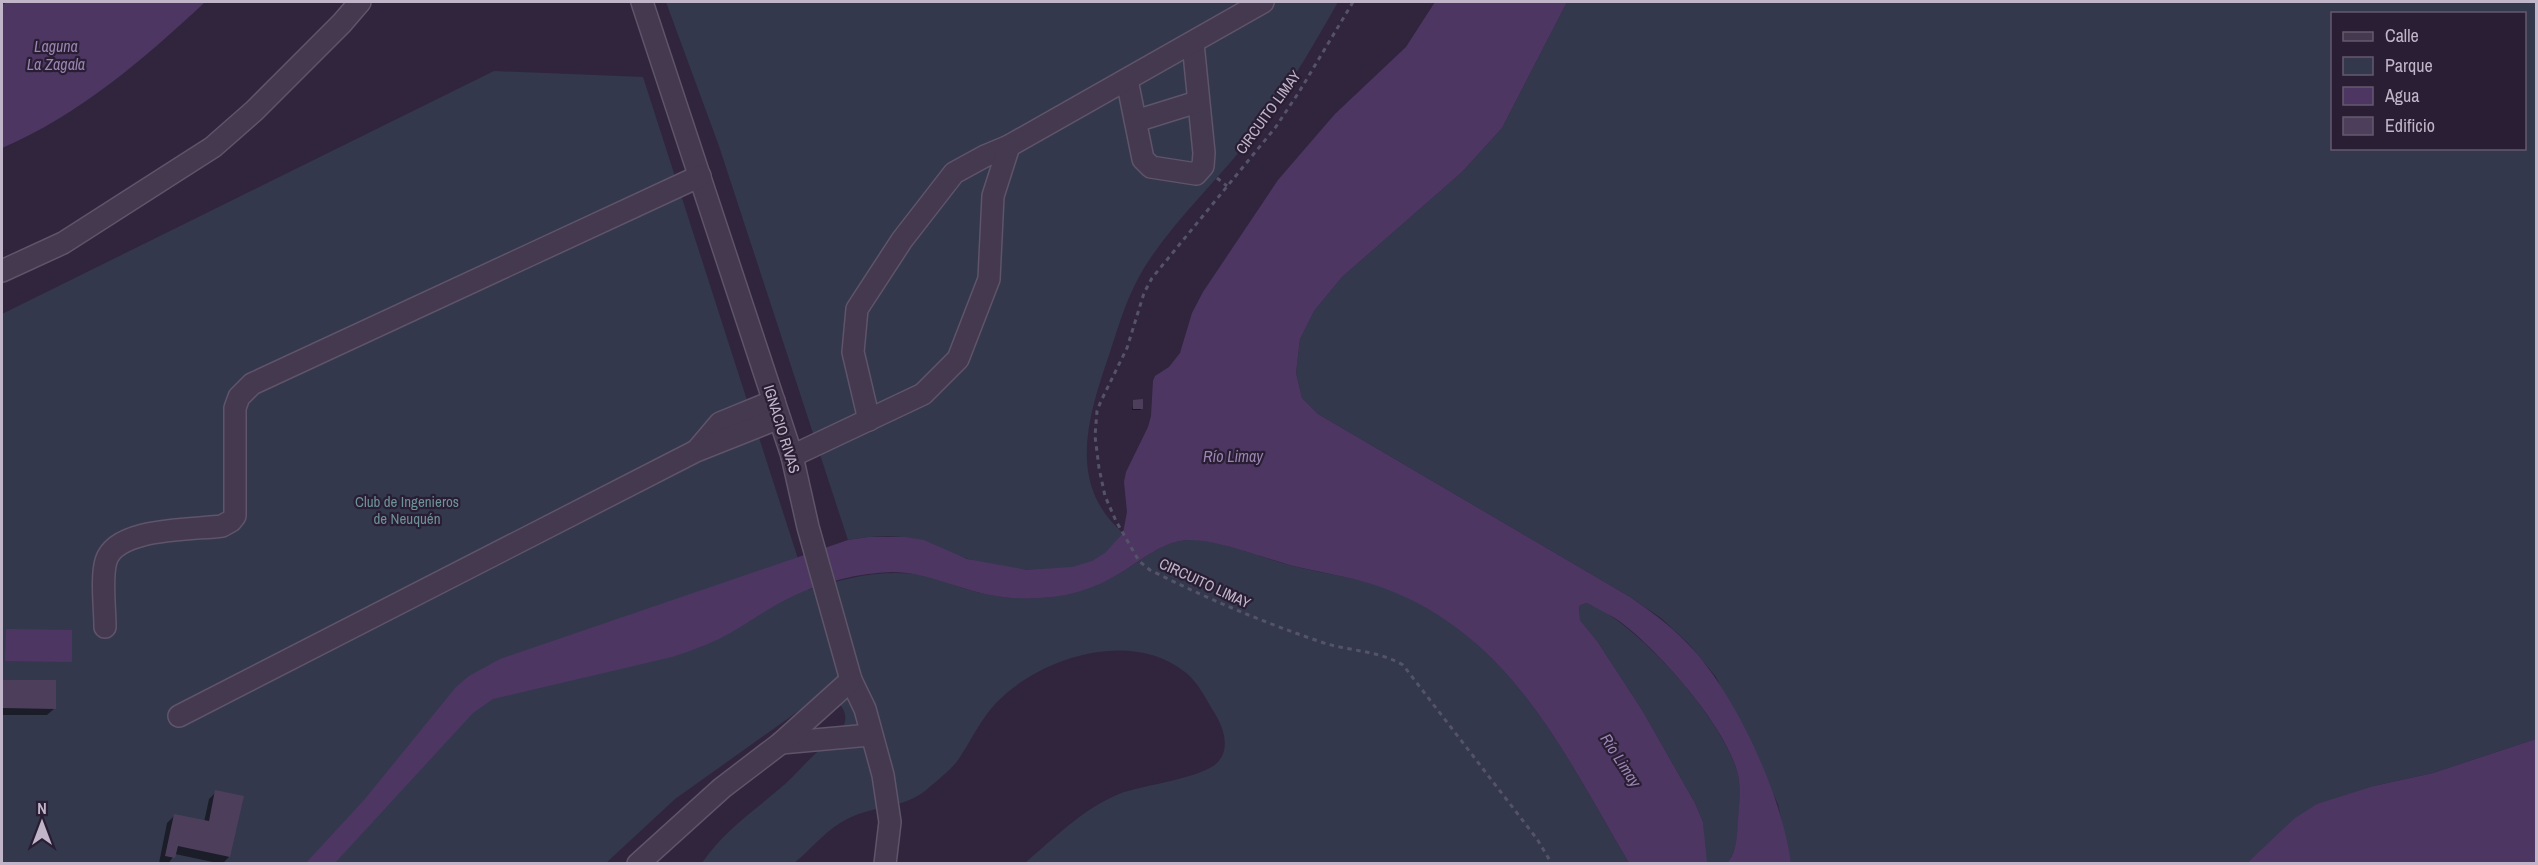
<svg xmlns="http://www.w3.org/2000/svg" width="2538" height="865" font-family="'Archivo Narrow',sans-serif">
<rect width="100%" height="100%" fill="#31253e"/>
<!-- green -->
<g fill="#33384d" fill-rule="evenodd">
<path d="M 666,2 L 1338,2 C 1312,47 1286,94 1253,135 C 1218,180 1174,220 1144,268 C 1128,294 1119,324 1110,352 C 1089,414 1065,483 1123,533 C 1117,540 1112,548 1105,554 C 1069,580 1002,570 962,557 C 948,553 935,543 920,540 C 896,534 872,536 848,540 L 719,146 Z"/>
<path d="M 1567,2 L 2536,2 L 2536,739 L 2433,773 L 2374,786 L 2270,842 L 2247,863 L 1791,863 L 1778,804 L 1716,677 L 1688,643 L 1661,618 L 1630,597 L 1318,414 L 1302,398 L 1296,373 L 1300,339 L 1314,311 L 1342,277 L 1462,172 L 1502,128 ZM 2332,14 L 2524,14 L 2524,148 L 2332,148 Z"/>
<path d="M 494,71 L 643,77 L 808,590 C 847,577 887,568 928,576 C 941,579 953,585 966,589 C 988,596 1014,599 1038,598 C 1064,597 1099,585 1122,572 C 1143,560 1162,541 1188,540 C 1215,538 1264,559 1293,566 C 1324,574 1357,577 1388,589 C 1513,639 1565,755 1629,863 L 1025,863 C 1054,838 1083,809 1119,794 C 1142,785 1204,778 1218,762 C 1231,748 1223,726 1214,712 C 1206,699 1198,682 1185,672 C 1130,628 1039,658 996,703 C 980,720 971,741 958,760 C 950,771 936,781 925,791 C 903,808 874,806 849,818 C 826,829 813,848 794,863 L 702,863 C 723,832 750,814 778,790 C 791,780 802,766 815,754 C 822,747 838,740 842,730 C 852,710 838,700 821,695 L 675,799 L 606,863 L 2,864 L 2,314 Z"/>
<path d="M 1586,603 C 1636,620 1726,723 1738,775 C 1741,791 1739,809 1738,825 C 1737,838 1736,854 1727,863 L 1707,863 L 1705,862 L 1703,822 L 1695,803 L 1642,710 L 1597,641 L 1580,620 L 1579,606 Z"/>
</g>
<!-- water -->
<g fill="#4d3762">
<path d="M 8,2 L 205,2 C 144,59 79,115 2,148 L 2,5 Z"/>
<path d="M 1435,2 L 1567,2 L 1502,128 L 1462,172 L 1342,277 L 1314,311 L 1300,339 L 1296,373 L 1302,398 L 1318,414 L 1630,597 C 1650,611 1670,625 1687,643 C 1735,692 1782,795 1791,863 L 1727,863 C 1737,853 1737,834 1738,820 C 1739,806 1741,789 1738,775 C 1728,729 1660,652 1622,623 C 1613,616 1601,611 1591,605 L 1586,603 L 1579,606 L 1580,620 L 1597,641 L 1642,710 L 1695,803 L 1703,822 L 1707,863 L 1629,863 C 1565,755 1512,637 1386,589 C 1358,578 1328,574 1298,567 C 1268,560 1217,539 1188,540 C 1163,541 1142,560 1122,572 C 1104,583 1081,593 1059,596 C 1035,600 1009,599 985,594 C 953,587 926,572 892,572 C 858,573 823,582 793,596 C 767,608 745,626 719,639 C 704,646 688,652 672,657 L 493,699 L 473,713 L 335,863 L 305,864 L 364,800 L 456,687 L 469,676 L 500,659 L 848,540 L 869,537 L 905,537 L 924,540 L 967,559 L 1027,570 L 1072,567 L 1092,561 L 1105,553 L 1123,533 L 1127,512 L 1124,482 L 1126,472 L 1148,427 L 1151,416 L 1153,381 L 1155,376 L 1169,367 L 1180,353 L 1192,313 L 1203,292 L 1278,180 L 1335,114 L 1406,47 Z"/>
<polygon points="6,629 72,630 72,662 5,661"/>
<polygon points="2536,739 2536,863 2247,863 2295,818 2317,804 2374,786 2433,773"/>
</g>
<!-- shadow -->
<g fill="#0007">
<polygon points="1134,401 1142,408 1140,410 1132,410"/>
<polygon points="2,681 55,682 55,708 47,715 2,715"/>
<polygon points="216,792 229,857 222,864 175,854 168,864 159,863 167,823 175,815 204,822 209,799"/>
</g>
<!-- building -->
<g fill="#4d3f5c">
<polygon points="1143,399 1143,409 1133,409 1133,400"/>
<polygon points="2,680 56,680 56,709 2,708"/>
<polygon points="215,790 244,796 230,857 178,846 175,858 165,856 174,814 209,821"/>
</g>
<g fill="none" stroke-linecap="round" stroke-linejoin="round">
<defs>
<g id="minor">
<polyline points="642,2 792,456 808,527 851,680 865,709 883,775 890,822 885,864"/>
<polyline points="1127,80 1143,159 1151,167 1196,174 1203,166 1204,153 1193,43"/>
<polyline points="1136,121 1197,102"/>
<polyline points="2,271 63,243 213,147 254,111 342,23 360,2"/>
<polyline points="869,420 853,352 857,309 902,240 954,173 985,156 1009,146 1263,2"/>
<polyline points="698,449 720,423 774,401"/>
<polyline points="792,456 923,394 958,359 989,279 993,196 1009,146"/>
<path d="M 105,627 C 105,608 101,578 106,561 C 116,527 193,530 222,526 L 231,521 L 235,516 L 235,408 L 239,397 L 252,384 L 700,176"/>
<polyline points="179,716 696,451 779,418"/>
<polyline points="781,743 870,735"/>
<polyline points="638,864 722,788 781,743 851,680"/>
</g>
</defs>
<!-- minor casing -->
<use href="#minor" stroke="#5f5469" stroke-width="24"/>
<!-- path -->
<g stroke="#545369" stroke-width="3" stroke-dasharray="4.5 4.5" stroke-linecap="butt">
<path d="M 1353,2 L 1299,92 L 1275,128 L 1152,278 L 1144,293 L 1127,348 L 1101,401 L 1097,411 L 1095,436 L 1099,468 L 1105,496 L 1116,521 L 1139,561 L 1150,570 C 1208,599 1262,622 1324,643 C 1350,651 1380,651 1403,665 L 1537,839 L 1552,864"/>
<polyline points="1217,178 1227,186"/>
</g>
<!-- minor -->
<use href="#minor" stroke="#44394e" stroke-width="21"/>
</g>
<g text-anchor="middle" dominant-baseline="central" stroke-width="4.5" stroke-linejoin="round" paint-order="stroke">
<!-- street labels -->
<g font-size="15" fill="#c0b5c9" stroke="#291e33">
<text transform="translate(1268 112) rotate(-54)">CIRCUITO LIMAY</text>
<text transform="translate(782 429) rotate(73)">IGNACIO RIVAS</text>
<text transform="translate(1205 583) rotate(25)">CIRCUITO LIMAY</text>
</g>
<!-- park labels -->
<g font-size="15" fill="#6d9299" stroke="#291e33">
<text x="407" y="501">Club de Ingenieros<tspan x="407" dy="17">de Neuquén</tspan></text>
</g>
<!-- water labels -->
<g font-size="16" font-style="italic" fill="#9c85b3" stroke="#291e33">
<text x="56" y="46">Laguna<tspan x="56" dy="18">La Zagala</tspan></text>
<text x="1233" y="456">Río Limay</text>
<text transform="translate(1621 760) rotate(57)">Río Limay</text>
</g>
</g>
<!-- border -->
<rect width="2538" height="865" fill="none" stroke="#c0b5c9" stroke-width="6"/>
<!-- legend -->
<rect x="2331" y="12" width="195" height="138" fill="#291e33" stroke="#655a6f" stroke-width="1.5"/>
<rect x="2343" y="32" width="30" height="9" fill="#44394e" stroke="#655a6f" stroke-width="1.5"/>
<text x="2385" y="42" font-size="18" fill="#c0b5c9">Calle</text>
<rect x="2343" y="57" width="30" height="18" fill="#33384d" stroke="#655a6f" stroke-width="1.5"/>
<text x="2385" y="72" font-size="18" fill="#c0b5c9">Parque</text>
<rect x="2343" y="87" width="30" height="18" fill="#4d3762" stroke="#655a6f" stroke-width="1.5"/>
<text x="2385" y="102" font-size="18" fill="#c0b5c9">Agua</text>
<rect x="2343" y="117" width="30" height="18" fill="#4d3f5c" stroke="#655a6f" stroke-width="1.5"/>
<text x="2385" y="132" font-size="18" fill="#c0b5c9">Edificio</text>
<!-- north arrow -->
<g transform="translate(42 823)" stroke="#291e33" stroke-width="4.5" paint-order="stroke">
<path d="M0-4.5L10 22L0 15L-10 22Z" fill="#c0b5c9"/>
<text y="-9" font-size="16" font-weight="bold" text-anchor="middle" fill="#c0b5c9">N</text>
</g>
</svg>
